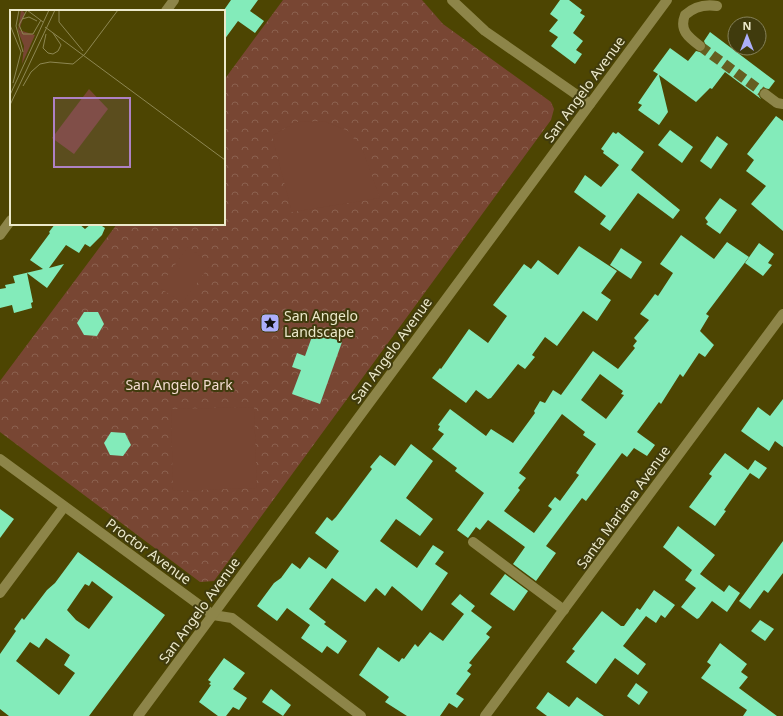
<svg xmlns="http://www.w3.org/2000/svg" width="783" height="716" font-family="'Noto Sans',sans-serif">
<defs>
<pattern id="park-crowns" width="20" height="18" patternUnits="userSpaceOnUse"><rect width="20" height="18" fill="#784633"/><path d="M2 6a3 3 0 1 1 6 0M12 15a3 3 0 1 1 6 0" fill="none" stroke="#8b614f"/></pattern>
</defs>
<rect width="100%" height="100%" fill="#4d4502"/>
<!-- park -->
<polygon fill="url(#park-crowns)" points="283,0 422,0 443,24 551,102 554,109 551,120 214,581 200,582 0,432 0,381 117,224 224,224 224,80"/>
<!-- pitch -->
<g fill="#784633">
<polygon points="324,121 348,131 363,151 380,198 292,212 272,136 296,122"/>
<polygon points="188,247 211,264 182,303 159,287"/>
<polygon points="254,407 257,488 173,491 171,409"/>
</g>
<!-- building -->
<g fill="#83ebba" fill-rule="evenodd">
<polygon points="231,0 258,0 250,11 264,21 255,33 238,21 224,40 224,10"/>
<polygon points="560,0 569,0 582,10 580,13 585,16 573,33 583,41 576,50 582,54 575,64 551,46 558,37 549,31 558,20 550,14"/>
<polygon points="710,32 775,81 769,89 763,88 760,90 759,96 761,99 725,72 712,89 710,88 696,102 659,75 668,112 659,125 638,110 642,105 638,103 658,74 653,71 670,48 688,61 696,51 700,52 705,50 706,46 704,41"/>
<polygon points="776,116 783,121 783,231 751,204 766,186 746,171 754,160 747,154"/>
<polygon points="670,130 693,147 682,163 658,145"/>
<polygon points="613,132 616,134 618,132 644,152 631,170 680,210 673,219 638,193 610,231 600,224 606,216 574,192 585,175 601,187 619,165 603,153 604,151 601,149"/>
<polygon points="717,136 728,144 711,169 700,161"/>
<polygon points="720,198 737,210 720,234 706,224 708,222 705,218"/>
<polygon points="55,224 79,224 85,229 91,224 99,224 105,228 102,235 90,247 85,244 79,253 66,245 49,268 64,264 47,288 27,273 33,302 31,303 32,308 14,313 12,305 0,308 0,289 6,288 5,285 15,283 13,276 43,269 30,260 50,233 49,232"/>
<path d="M 681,235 L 714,259 L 727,242 L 749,257 L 706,314 L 709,316 L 700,331 L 714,345 L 705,357 L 699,353 L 683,377 L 680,374 L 661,404 L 659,402 L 637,432 L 655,445 L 647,456 L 634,448 L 627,457 L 622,453 L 586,501 L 582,498 L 546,546 L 556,553 L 536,581 L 513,564 L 525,547 L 488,520 L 480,530 L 476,527 L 468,538 L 457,530 L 484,493 L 455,471 L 457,468 L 432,449 L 444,434 L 438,430 L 440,426 L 438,425 L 450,409 L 486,436 L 491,429 L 513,443 L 535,413 L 534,411 L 540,401 L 545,403 L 553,390 L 561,395 L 593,351 L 618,369 L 635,348 L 633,346 L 637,341 L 634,338 L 649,320 L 640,314 L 655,294 L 658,296 L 673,273 L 660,264 ZM 600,374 L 623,391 L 621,394 L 624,395 L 606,419 L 581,400 ZM 562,414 L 585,432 L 583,435 L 596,444 L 576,473 L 579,475 L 560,501 L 555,497 L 548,506 L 552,509 L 534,533 L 504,511 L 520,490 L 518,488 L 526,478 L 519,473 Z"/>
<polygon points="759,243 774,254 768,263 772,265 763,276 745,263"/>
<polygon points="579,246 617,271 601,293 611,300 597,321 583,311 557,346 545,337 532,355 535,357 525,369 518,364 491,398 488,399 476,390 466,403 432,378 440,368 441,369 469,329 488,343 507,316 493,305 524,264 531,269 538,260 558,275"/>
<polygon points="621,248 642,262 631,279 610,265"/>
<polygon points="84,312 98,312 104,324 97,336 84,335 77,323"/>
<polygon points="314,331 342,342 320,404 292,394 301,370 292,367 297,353 305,356"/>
<polygon points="783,399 783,447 775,441 769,451 741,431 758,407 770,416"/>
<polygon points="111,432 125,433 131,445 123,456 110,455 104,443"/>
<polygon points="411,444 433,461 406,498 433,519 420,536 396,519 380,541 417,568 433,545 444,552 435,564 448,573 422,611 392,586 385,596 376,588 365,602 332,578 309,609 326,622 324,624 347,641 338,654 327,646 322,653 301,638 310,625 287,608 277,621 257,606 274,583 281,578 292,563 300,569 309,557 326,569 339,551 315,533 327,517 332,521 336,517 372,469 370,467 380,455 395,466"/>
<polygon points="725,453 748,470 755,460 767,468 759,479 750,473 724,510 726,511 715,526 689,507 712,476 709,474"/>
<polygon points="0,509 14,519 0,538"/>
<polygon points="678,526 715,555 700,574 724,592 729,585 740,593 727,612 712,601 699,618 697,619 681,607 696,588 685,580 692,570 663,547"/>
<polygon points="783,541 783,573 768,593 764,590 750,609 739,601"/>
<path d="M 78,552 L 165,615 L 89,716 L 9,716 L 0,709 L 0,654 L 16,631 L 14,629 L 22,618 L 24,620 L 47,590 L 55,583 ZM 92,581 L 113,597 L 89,629 L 76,620 L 67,610 L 85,584 L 89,586 ZM 46,638 L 70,655 L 64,665 L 75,673 L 59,695 L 16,661 L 30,642 L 39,648 Z"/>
<polygon points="505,574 528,591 514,611 490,594"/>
<polygon points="654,590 675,605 665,618 661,615 656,623 646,616 623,646 646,664 638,675 615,658 596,684 566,662 575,651 572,649 602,611 621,626 624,626 637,608 640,610"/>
<polygon points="460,594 475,606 471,611 492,627 486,634 490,637 469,663 472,665 467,671 471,674 456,694 464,699 457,708 449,703 440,716 407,716 385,702 389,697 359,675 378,647 399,662 402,658 404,659 415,644 418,647 430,632 443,641 464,614 451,604"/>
<polygon points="760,620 774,629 765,641 751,631"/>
<polygon points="720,643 747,664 741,672 748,677 739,688 777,716 743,716 747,710 701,678 711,665 707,662"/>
<polygon points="224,658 245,673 233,689 247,698 239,710 233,707 226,716 218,716 199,702 211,685 209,684 211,682 208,680"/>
<polygon points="636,683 648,692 639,705 627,696"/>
<polygon points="271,689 291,705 283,716 262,702"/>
<polygon points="548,692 569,707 577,697 604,716 547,716 536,708"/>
</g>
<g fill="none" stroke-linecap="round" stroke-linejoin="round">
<!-- minor-tunnel -->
<polyline stroke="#655e20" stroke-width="10" stroke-dasharray="10 5" stroke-linecap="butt" points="700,46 765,94"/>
<!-- minor -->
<g stroke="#8d8549" stroke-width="10">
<polyline points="452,0 485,31 590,104"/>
<polyline points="166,11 174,0"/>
<path d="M 700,46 C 688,37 679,30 685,15 C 695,6 705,4 717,6"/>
<polyline points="765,94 777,103 783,104"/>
<polyline points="0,235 11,220"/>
<polyline points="0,459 213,615 232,618 361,716"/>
<polyline points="473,542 564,610"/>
<polyline points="0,593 64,507"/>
<polyline points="138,716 667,0"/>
<polyline points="485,716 783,314"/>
</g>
</g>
<!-- icons -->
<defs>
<symbol id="sight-square" viewBox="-11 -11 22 22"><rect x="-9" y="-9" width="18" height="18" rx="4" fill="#acaffb" stroke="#403b0d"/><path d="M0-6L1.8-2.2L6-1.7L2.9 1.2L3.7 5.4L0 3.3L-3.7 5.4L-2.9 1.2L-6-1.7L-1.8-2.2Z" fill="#111"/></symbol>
</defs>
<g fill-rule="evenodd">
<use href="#sight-square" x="259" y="312" width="22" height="22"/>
</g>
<g text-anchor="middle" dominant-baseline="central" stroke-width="4" stroke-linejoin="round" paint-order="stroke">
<!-- street labels -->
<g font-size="14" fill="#ece9cb" stroke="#403b0d">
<text transform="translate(584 89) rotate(-54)">San Angelo Avenue</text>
<text transform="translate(391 350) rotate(-54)">San Angelo Avenue</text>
<text transform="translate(623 507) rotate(-54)">Santa Mariana Avenue</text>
<text transform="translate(149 551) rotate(36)">Proctor Avenue</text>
<text transform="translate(199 610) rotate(-54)">San Angelo Avenue</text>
</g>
<!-- poi labels -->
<g font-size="14" fill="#ece9cb" stroke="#403b0d" text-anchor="start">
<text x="284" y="315">San Angelo<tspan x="284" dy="16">Landscape</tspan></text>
</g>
<!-- park labels -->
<g font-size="14" fill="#f3dbd1" stroke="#403b0d">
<text x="179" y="384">San Angelo Park</text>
</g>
</g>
<!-- overview -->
<g transform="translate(10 10)">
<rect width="215" height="215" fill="#4d4502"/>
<path d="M 11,0 L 15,3 L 9,20 L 25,25 L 12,54 L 14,36 L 8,21 Z" fill="#784633"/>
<path d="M 79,79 L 98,99 L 64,144 L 42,128 Z" fill="#784633"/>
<path fill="none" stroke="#8d8752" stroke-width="1" d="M 9,0 L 6,16 L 13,42M 17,0 L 33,12M 17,0 L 9,15 L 13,24 L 23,24 L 31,10M 49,0 L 49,12 L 73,41M 12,9 L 19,7 L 27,11M 0,15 L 11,42 L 3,73M 35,17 L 215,150M 36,24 L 33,38 L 38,43 L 43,44 L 48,41 L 51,35 L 43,23M 75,44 L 108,0M 13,76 L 21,62 L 30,54 L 40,52 L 63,54 L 75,44M 0,85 L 39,0M 0,95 L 45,0"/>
<path fill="#ae81c4" fill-opacity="0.15" stroke="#ae81c4" stroke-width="2" d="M 44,88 L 120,88 L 120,157 L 44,157 Z"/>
<rect width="215" height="215" fill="none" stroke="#ece9cb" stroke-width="2"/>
</g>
<!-- north arrow -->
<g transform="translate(747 36)"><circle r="19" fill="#403b0d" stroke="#858159"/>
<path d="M0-3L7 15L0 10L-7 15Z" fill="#acaffb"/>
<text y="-6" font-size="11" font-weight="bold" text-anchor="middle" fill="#ece9cb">N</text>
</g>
</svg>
